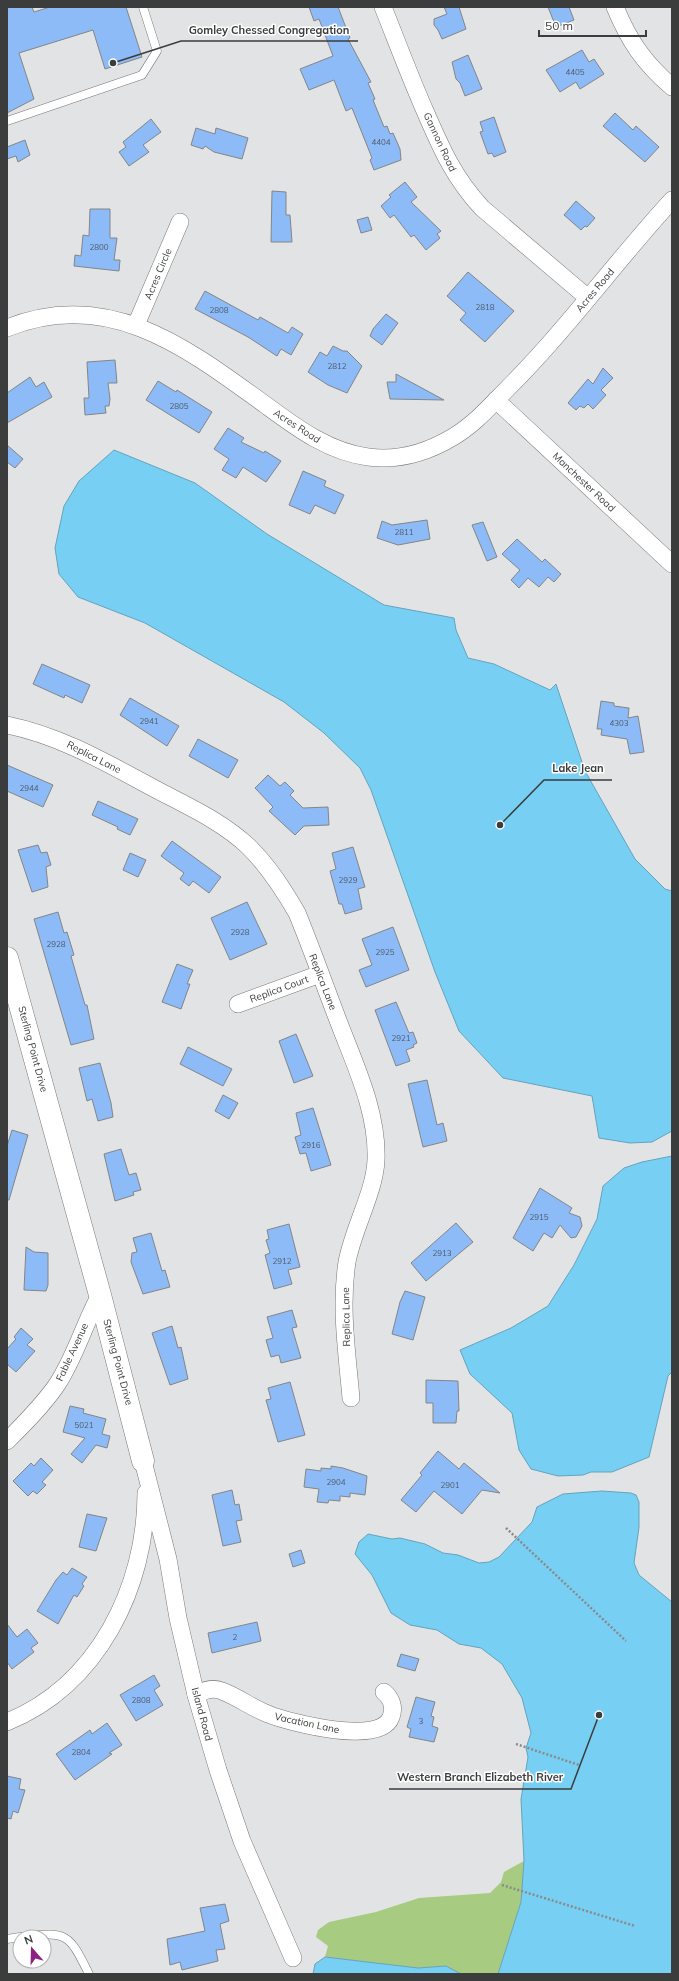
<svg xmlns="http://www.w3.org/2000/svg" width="679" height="1981" font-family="Mulish,sans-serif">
<rect width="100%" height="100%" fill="#e2e3e5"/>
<!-- green -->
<polygon fill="#a7cb80" points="524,1861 521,1902 498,1974 461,1974 446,1966 418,1968 325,1957 328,1946 316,1937 318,1930 329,1922 376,1912 419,1898 490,1893 501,1882 504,1872"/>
<!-- water -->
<g fill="#77cff3" stroke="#65a3bc">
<polygon points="114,450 195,483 267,534 384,605 454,618 456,630 468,658 494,664 550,690 556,684 585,771 635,859 665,889 672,891 672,1131 652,1142 630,1143 599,1138 592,1096 503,1078 459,1031 435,972 371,790 360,768 324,733 284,702 145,623 78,597 59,574 55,548 64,506 79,481"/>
<polygon points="672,1156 672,1372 668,1376 649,1457 612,1472 591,1472 583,1475 558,1476 531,1469 519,1450 512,1413 470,1374 460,1350 511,1328 548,1306 574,1265 597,1219 603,1186 624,1168 642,1162"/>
<polygon points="602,1491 631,1493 636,1495 639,1502 639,1527 634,1563 639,1575 672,1602 672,1974 498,1974 521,1902 524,1861 521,1799 528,1757 526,1748 531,1733 522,1698 502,1664 481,1648 459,1644 437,1630 410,1625 391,1613 372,1575 355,1554 359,1542 368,1534 392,1539 400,1538 425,1544 443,1553 458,1555 479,1563 489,1562 499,1557 532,1522 537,1507 563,1494"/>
<polygon points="325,1957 418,1968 446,1966 461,1974 313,1974 315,1964"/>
</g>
<!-- building -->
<g fill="#8cbbf7" stroke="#848586">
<polygon points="7,7 32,7 34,12 50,7 126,7 142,57 105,69 93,30 19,53 34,99 7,113"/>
<polygon points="309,7 338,7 350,38 348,39 371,82 368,83 375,99 373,100 384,127 387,126 390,134 393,133 400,149 401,160 374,170 370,160 372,158 352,108 346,111 334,80 309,90 300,69 333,56 319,19 314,21"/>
<polygon points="444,7 459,7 466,29 442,39 438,30 434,25 434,19 447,14"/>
<polygon points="548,7 569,7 574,20 556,27"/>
<polygon points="582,50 589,62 594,59 604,74 580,89 576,82 560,92 546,70"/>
<polygon points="468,55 482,89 465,96 460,83 456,79 452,62"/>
<polygon points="615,113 633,130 636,126 659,147 645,162 603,126"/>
<polygon points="494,117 506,152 494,157 492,153 488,154 480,132 483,131 480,122"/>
<polygon points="151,119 161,132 143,145 149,152 129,166 119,152 126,147 123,142"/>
<polygon points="196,128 215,134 216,128 248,138 242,159 214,152 205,146 203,149 191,145"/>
<polygon points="25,140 30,155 18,162 16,156 7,159 7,147"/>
<polygon points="405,182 417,197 411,202 441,231 437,234 440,238 426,250 414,235 411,237 394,215 390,218 381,206 391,197 389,195"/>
<polygon points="272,191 286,192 286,215 290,215 292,242 271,242"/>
<polygon points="576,201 595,218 587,227 585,226 581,230 564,215"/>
<polygon points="90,209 110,209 110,238 117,238 114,260 120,260 119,271 74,266 75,255 81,256 83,235 89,236"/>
<polygon points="368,217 372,230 361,233 357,220"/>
<polygon points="468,272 514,311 485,342 460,320 466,313 447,296"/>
<polygon points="205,291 258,320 260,317 288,333 292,327 303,334 291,355 281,349 277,356 248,337 195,309"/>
<polygon points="386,314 398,323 382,345 370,336 373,329"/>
<polygon points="333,346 343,351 347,351 362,366 347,393 328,385 308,372 320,352 327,356"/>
<polygon points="115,360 117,383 108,383 110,399 109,406 105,406 106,413 85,415 84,398 89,398 87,362"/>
<polygon points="603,368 613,378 601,390 606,395 593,409 588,404 584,408 580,406 576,410 568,403 588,379 593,384"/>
<polygon points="396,374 444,400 390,399 387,382 396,382"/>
<polygon points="30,377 36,387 44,382 52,397 7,423 7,393"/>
<polygon points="158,381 176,392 177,390 212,412 199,433 146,400"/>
<polygon points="228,428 244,438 241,442 264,453 265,451 281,461 266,482 243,467 236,478 222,470 229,459 214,449"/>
<polygon points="7,445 23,459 15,468 7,462"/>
<polygon points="303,471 326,481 324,486 344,495 335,514 315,505 310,514 289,505"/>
<polygon points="427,520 430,539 398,545 377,538 382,521 392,525"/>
<polygon points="483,522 497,557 487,561 472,525"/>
<polygon points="517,539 542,562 545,559 561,574 554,582 548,577 539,587 528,578 519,588 511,580 520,570 502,554"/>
<polygon points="42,664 90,685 82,703 65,695 64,698 33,684"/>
<polygon points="130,698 179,726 167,746 120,715"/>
<polygon points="601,701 614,703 614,706 629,708 628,718 638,716 644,752 630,754 627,739 601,735 602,729 597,729"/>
<polygon points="198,739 238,760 228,778 189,756"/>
<polygon points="7,765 53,785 43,807 7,791"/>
<polygon points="268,775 280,786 285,782 294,791 290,795 303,808 328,807 329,825 304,826 295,835 269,811 273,807 255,788"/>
<polygon points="98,801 138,819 130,835 117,829 118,827 92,815"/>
<polygon points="172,841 221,877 209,893 193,881 189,886 180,879 184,873 161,856"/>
<polygon points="38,845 41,853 47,852 51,865 46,867 48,887 32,892 18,850"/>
<polygon points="353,847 365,887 358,889 362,909 345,914 342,904 339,904 330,871 336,869 332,853"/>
<polygon points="130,853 146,860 138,877 123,870"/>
<polygon points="247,902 267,944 230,960 211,918"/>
<polygon points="58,912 64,933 67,932 74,955 71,956 85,1005 87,1005 94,1039 71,1045 34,919"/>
<polygon points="393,927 409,970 366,987 359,970 372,965 362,939"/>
<polygon points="177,964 193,970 187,984 190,984 181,1009 162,1002"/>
<polygon points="396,1002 409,1033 413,1032 417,1043 413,1045 414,1047 406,1050 410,1061 396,1066 375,1010"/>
<polygon points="296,1034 313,1076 294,1083 279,1041"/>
<polygon points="188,1047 232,1069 223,1086 180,1064"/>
<polygon points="100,1063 111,1103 113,1117 98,1121 92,1099 87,1101 79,1068"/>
<polygon points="427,1080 437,1125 443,1123 447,1141 423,1147 408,1084"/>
<polygon points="223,1095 238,1103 229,1119 215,1111"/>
<polygon points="313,1108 331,1165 311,1171 306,1153 300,1154 295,1137 301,1135 296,1113"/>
<polygon points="12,1130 28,1135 9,1200 7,1200 7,1146"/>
<polygon points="121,1149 129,1175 136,1173 141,1190 133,1192 134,1195 115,1201 104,1154"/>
<polygon points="540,1188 572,1208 569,1213 580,1217 582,1226 576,1237 571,1238 560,1225 552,1238 544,1233 533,1251 513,1238"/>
<polygon points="456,1223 473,1242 426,1281 411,1263"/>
<polygon points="289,1224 300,1267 288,1270 292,1284 274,1289 265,1255 270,1253 266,1240 269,1239 267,1230"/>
<polygon points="151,1233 162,1271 165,1270 170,1287 143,1294 131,1262 132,1253 137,1252 133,1238"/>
<polygon points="26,1247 34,1252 48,1253 48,1285 46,1291 24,1290"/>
<polygon points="405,1291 425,1297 413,1340 392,1334 400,1302"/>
<polygon points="292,1310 297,1327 292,1328 301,1358 281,1363 279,1355 271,1357 266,1340 273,1338 267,1317"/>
<polygon points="172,1326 178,1348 181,1347 188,1379 170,1385 152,1333"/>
<polygon points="21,1328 33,1339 27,1345 35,1351 16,1372 7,1364 7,1349 16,1339 14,1337"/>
<polygon points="426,1380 458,1381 459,1411 457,1411 456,1423 433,1423 433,1403 426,1403"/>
<polygon points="290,1382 305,1435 278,1442 266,1400 271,1399 268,1388"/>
<polygon points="70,1406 84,1409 83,1413 106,1419 102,1434 110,1436 107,1448 96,1445 82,1463 71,1454 85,1438 63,1432"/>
<polygon points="438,1451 459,1469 464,1463 500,1493 482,1490 462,1514 434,1491 416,1512 401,1500 422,1475 420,1473"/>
<polygon points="41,1458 53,1470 42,1482 46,1485 37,1494 33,1491 28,1496 13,1481 31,1463 34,1466"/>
<polygon points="331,1466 343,1468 367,1476 365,1495 350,1493 350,1497 340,1496 340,1501 329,1500 328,1503 317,1502 319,1489 304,1487 306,1469 321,1471 321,1468 331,1469"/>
<polygon points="232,1490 235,1505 239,1504 242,1520 236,1521 241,1542 223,1546 212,1495"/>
<polygon points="87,1514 107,1518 96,1551 79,1547"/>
<polygon points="301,1550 305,1563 293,1567 289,1554"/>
<polygon points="72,1568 87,1577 82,1584 84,1586 77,1597 74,1595 58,1624 37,1611 56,1580 63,1572 67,1575"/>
<polygon points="257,1622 261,1641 212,1653 208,1633"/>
<polygon points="7,1624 17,1637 27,1629 38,1643 31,1648 34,1652 12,1669 7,1662"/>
<polygon points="401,1654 419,1659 415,1671 397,1666"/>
<polygon points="154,1675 160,1686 154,1690 163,1705 136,1721 120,1695"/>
<polygon points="416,1697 435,1702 431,1716 434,1717 432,1726 438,1728 434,1742 409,1737 411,1729 407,1727"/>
<polygon points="107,1723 122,1745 109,1753 112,1754 75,1780 56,1754 90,1730 92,1734"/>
<polygon points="7,1776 21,1779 19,1789 25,1790 18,1813 13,1811 11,1819 7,1818"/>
<polygon points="225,1904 229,1921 220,1924 225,1949 216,1950 218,1961 182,1970 180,1962 170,1965 167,1939 205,1931 200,1908"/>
</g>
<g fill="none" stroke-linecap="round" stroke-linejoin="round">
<defs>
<g id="lane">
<polyline points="7,121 142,75 157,51 143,7"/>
<path d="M 22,1937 C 68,1931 69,1934 89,1974"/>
<polyline points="7,1939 20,1937"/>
</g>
<g id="street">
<path d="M 383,7 C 397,42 410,77 425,111 C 441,148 454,178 482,208 L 588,298"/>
<path d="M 615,7 C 629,41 644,63 672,87"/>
<polyline points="136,325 180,222"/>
<path d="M 7,328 C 109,287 187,348 267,406 C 297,428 329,452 368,457 C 398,461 428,452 453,437 C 475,424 491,405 508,388 C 567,329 616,261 672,200"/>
<polyline points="496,400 672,564"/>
<path d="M 7,725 C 62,736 110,765 159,791 C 190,807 224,823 249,847 C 269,867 283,889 297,913 C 311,947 323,981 336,1015 C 353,1061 378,1110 376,1160 C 375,1191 353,1229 347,1262 C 340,1307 347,1353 351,1398"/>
<polyline points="238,1004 320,974"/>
<path d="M 7,1441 C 24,1424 42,1406 56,1386 C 75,1358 84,1324 100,1295"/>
<polyline points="143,1461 168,1559 178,1618 196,1695 218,1770 242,1841 293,1958"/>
<path d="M 196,1695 C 204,1690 213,1687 222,1691 C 238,1697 252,1708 268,1714 C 290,1723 381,1746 391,1717 C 395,1707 391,1698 384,1692"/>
<path d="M 7,1722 C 98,1685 146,1587 146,1493"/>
</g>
<polyline id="secondary" points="7,958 100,1295 143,1461"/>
</defs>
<!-- lane casing -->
<use href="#lane" stroke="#777879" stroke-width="9"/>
<!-- street casing -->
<use href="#street" stroke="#777879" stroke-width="18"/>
<!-- secondary casing -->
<use href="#secondary" stroke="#777879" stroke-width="23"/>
<!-- path -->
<g stroke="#898a8b" stroke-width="2.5" stroke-dasharray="2 2" stroke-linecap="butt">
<polyline points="506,1528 626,1641"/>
<polyline points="516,1744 579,1765"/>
<polyline points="502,1885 635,1926"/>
</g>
<!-- lane -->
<use href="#lane" stroke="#fff" stroke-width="8"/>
<!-- street -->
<use href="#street" stroke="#fff" stroke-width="17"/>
<!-- secondary -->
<use href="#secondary" stroke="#fff" stroke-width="22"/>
</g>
<g text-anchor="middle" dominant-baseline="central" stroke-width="3" stroke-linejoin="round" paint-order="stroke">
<!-- number labels -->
<g font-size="8" fill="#4f5c6b">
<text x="575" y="72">4405</text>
<text x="381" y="142">4404</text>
<text x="99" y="247">2800</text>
<text x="485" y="307">2818</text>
<text x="219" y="310">2808</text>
<text x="337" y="366">2812</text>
<text x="179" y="406">2805</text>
<text x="404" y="532">2811</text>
<text x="149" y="721">2941</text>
<text x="619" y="723">4303</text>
<text x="29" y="788">2944</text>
<text x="348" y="880">2929</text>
<text x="240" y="932">2928</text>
<text x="56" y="944">2928</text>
<text x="385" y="952">2925</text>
<text x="401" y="1038">2921</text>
<text x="311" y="1145">2916</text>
<text x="539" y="1217">2915</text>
<text x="442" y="1253">2913</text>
<text x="282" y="1261">2912</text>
<text x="84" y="1425">5021</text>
<text x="336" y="1482">2904</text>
<text x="450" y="1485">2901</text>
<text x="235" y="1637">2</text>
<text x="141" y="1700">2808</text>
<text x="421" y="1721">3</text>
<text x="81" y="1752">2804</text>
</g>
<!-- street labels -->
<g font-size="10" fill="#3b3c3c" stroke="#fff">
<text transform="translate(440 142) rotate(65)">Gannon Road</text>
<text transform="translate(158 274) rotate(-67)">Acres Circle</text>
<text transform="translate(595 290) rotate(-50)">Acres Road</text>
<text transform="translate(297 426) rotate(33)">Acres Road</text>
<text transform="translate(584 482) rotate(43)">Manchester Road</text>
<text transform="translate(94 757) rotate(27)">Replica Lane</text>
<text transform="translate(323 982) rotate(69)">Replica Lane</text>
<text transform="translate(279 989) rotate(-20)">Replica Court</text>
<text transform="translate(33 1049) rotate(75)">Sterling Point Drive</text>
<text transform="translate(346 1317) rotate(-91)">Replica Lane</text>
<text transform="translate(72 1352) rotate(-65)">Fable Avenue</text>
<text transform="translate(118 1362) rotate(75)">Sterling Point Drive</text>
<text transform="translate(202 1714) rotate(75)">Island Road</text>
<text transform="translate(307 1723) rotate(12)">Vacation Lane</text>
</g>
</g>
<!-- callouts -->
<path fill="none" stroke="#3b3c3c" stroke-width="1.5" d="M113 63L181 41H358M500 825L544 780H612M599 1715L571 1789H389"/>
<g fill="#3b3c3c" stroke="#fff" stroke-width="1.5">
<circle cx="113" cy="63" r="4"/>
<circle cx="500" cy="825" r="4"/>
<circle cx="599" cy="1715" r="4"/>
</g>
<g font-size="11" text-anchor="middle" font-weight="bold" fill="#3b3c3c" stroke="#fff" stroke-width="3" stroke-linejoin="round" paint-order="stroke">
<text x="269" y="34">Gomley Chessed Congregation</text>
<text x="578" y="772">Lake Jean</text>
<text x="480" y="1781">Western Branch Elizabeth River</text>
</g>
<!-- border -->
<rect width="679" height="1981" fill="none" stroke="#3b3c3c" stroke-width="16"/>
<!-- north arrow -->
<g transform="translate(32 1949) rotate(340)"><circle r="19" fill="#ffffff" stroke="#b1b1b1"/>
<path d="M0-3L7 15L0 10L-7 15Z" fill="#8b2085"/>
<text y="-6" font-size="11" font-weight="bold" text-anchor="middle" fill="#3b3c3c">N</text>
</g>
<!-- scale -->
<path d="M539 30v6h107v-6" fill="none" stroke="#3b3c3c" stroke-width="2"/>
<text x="545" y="30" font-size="12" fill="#3b3c3c" stroke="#ffffff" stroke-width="3" paint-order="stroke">50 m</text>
</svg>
